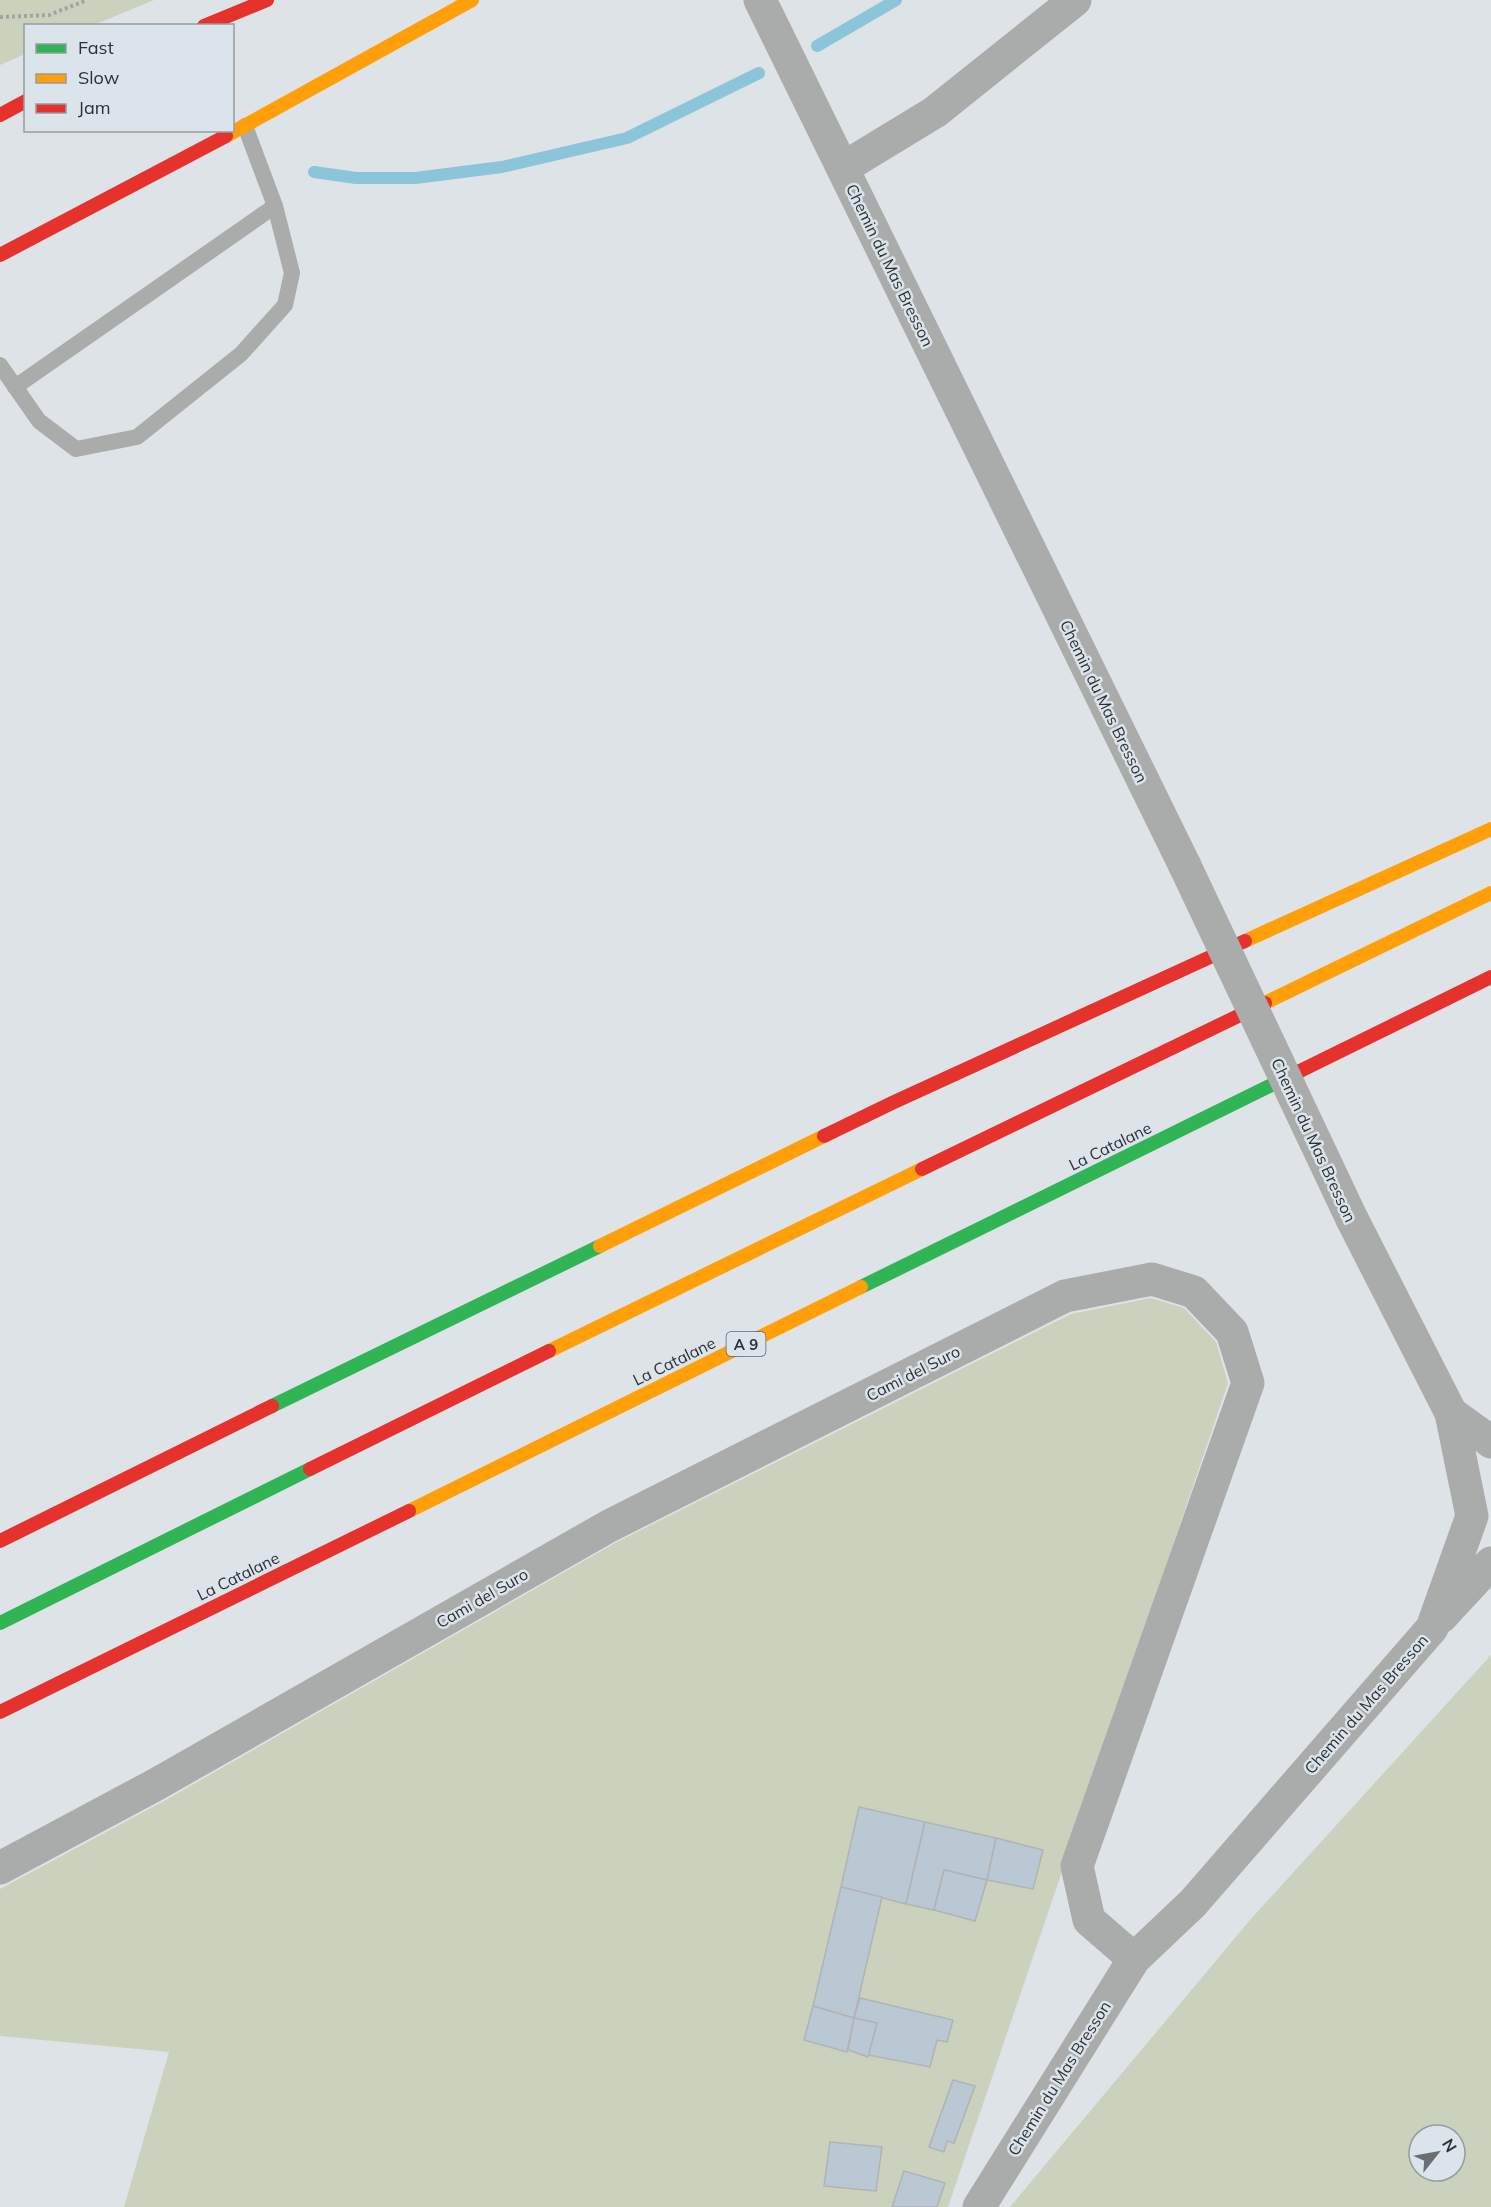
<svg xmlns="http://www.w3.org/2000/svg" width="1491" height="2207" font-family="Mulish,sans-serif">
<rect width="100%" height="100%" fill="#dee3e8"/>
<!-- green -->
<g fill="#cad1bd" fill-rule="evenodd">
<polygon points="0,0 154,0 94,25 26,26 25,54 0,65"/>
<polygon points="1151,1298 1184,1308 1216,1342 1228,1383 948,2207 124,2207 169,2052 0,2036 0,1889 164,1801 617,1542 1071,1314"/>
<path d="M 1491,1655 L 1491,2207 L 1010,2207 L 1250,1920 ZM 1419,2135 L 1455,2135 L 1455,2171 L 1419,2171 Z"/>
</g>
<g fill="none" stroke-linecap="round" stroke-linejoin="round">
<!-- stream -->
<g stroke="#8cc4da" stroke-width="12">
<polyline points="817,46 896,0"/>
<polyline points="314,172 356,178 415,178 502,167 627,138 759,73"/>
</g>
</g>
<!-- building -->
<g fill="#bac8d3" stroke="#b0b3b6" stroke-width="1.5">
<polygon points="859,1807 925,1822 906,1904 841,1887"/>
<polygon points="925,1822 996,1838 987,1880 944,1870 934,1910 906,1904"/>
<polygon points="996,1838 1043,1850 1033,1889 987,1880"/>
<polygon points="944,1870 987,1880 975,1921 934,1910"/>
<polygon points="841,1887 882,1897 854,2018 813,2006"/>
<polygon points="860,1998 953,2020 947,2042 937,2040 930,2067 868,2055 877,2023 854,2018"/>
<polygon points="813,2006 854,2018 847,2052 804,2040"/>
<polygon points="854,2018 877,2023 868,2057 848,2050"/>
<polygon points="953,2080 975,2086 954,2143 947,2141 944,2152 929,2147"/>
<polygon points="830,2142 882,2147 876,2191 824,2186"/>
<polygon points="904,2171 945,2183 937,2207 892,2207"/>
</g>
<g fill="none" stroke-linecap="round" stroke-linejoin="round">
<!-- path -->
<polyline stroke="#a2a3a3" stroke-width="4" stroke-dasharray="3 3" stroke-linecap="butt" points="0,17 49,15 87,0"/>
<!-- lane -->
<g stroke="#aaabab" stroke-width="16">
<polyline points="0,365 39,421 76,449 137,437 241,354 285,305 292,273 275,206 245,126"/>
<polyline points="15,387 275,206"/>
</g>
<!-- street -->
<g stroke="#aaabab" stroke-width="33">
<polyline points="760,0 1185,866"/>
<polyline points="843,168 935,112 1075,0"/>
<polyline points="1451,1413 1491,1442"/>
<polyline points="1441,1617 1491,1563"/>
<polyline points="0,1868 155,1785 609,1526 1065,1296 1152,1279 1194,1292 1232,1332 1248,1383 1077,1866 1089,1920 1134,1959"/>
<polyline points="979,2207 1134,1959 1193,1903 1432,1628 1472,1516 1451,1413 1352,1219"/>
</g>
<!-- fast -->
<g stroke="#30b455" stroke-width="14">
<polyline points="861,1287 1300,1071"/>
<polyline points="272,1406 600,1246"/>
<polyline points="0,1623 310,1469"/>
</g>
<!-- slow -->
<g stroke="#ff9f0a" stroke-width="14">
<polyline points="226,136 472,0"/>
<polyline points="1245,941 1491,829"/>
<polyline points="1265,1003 1491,893"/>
<polyline points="600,1246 824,1136"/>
<polyline points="549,1351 922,1169"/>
<polyline points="409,1511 861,1287"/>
</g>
<!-- jam -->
<g stroke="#e5322d" stroke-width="14">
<polyline points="204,26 267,0"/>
<polyline points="0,115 26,101"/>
<polyline points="0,255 226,136"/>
<polyline points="1300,1071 1491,977"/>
<polyline points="824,1136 892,1103 1245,941"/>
<polyline points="922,1169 1265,1003"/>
<polyline points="310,1469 549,1351"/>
<polyline points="0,1541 272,1406"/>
<polyline points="0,1712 409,1511"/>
</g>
<!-- street-bridge -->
<polyline stroke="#aaabab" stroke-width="33" points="1185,866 1352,1219"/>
</g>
<g text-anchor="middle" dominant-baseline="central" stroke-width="5" stroke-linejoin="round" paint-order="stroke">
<!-- shield labels -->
<rect fill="#dbe4eb" stroke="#61666a" stroke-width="1.5" x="726.5" y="1332" width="39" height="24" rx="4.5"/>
<g font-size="15" font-weight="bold" fill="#2d3033">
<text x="746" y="1344">A 9</text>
</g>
<!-- street labels -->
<g font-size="16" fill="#2d3033" stroke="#dbe4eb">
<text transform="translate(890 265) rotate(64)">Chemin du Mas Bresson</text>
<text transform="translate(1104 701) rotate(64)">Chemin du Mas Bresson</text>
<text transform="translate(1314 1140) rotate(65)">Chemin du Mas Bresson</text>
<text transform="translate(1110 1146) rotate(-26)">La Catalane</text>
<text transform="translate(674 1361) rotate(-26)">La Catalane</text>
<text transform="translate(913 1373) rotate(-27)">Cami del Suro</text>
<text transform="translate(238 1576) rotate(-26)">La Catalane</text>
<text transform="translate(482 1598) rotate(-30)">Cami del Suro</text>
<text transform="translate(1366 1704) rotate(-49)">Chemin du Mas Bresson</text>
<text transform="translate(1059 2078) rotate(-58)">Chemin du Mas Bresson</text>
</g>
</g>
<!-- legend -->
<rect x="24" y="24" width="210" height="108" fill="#dbe4eb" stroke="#959ca1" stroke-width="1.5"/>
<rect x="36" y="44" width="30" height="9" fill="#30b455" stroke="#959ca1" stroke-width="1.5"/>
<text x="78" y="54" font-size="18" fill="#2d3033">Fast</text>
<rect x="36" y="74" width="30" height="9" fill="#ff9f0a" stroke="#959ca1" stroke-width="1.5"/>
<text x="78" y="84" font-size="18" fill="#2d3033">Slow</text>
<rect x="36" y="104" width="30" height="9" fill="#e5322d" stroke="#959ca1" stroke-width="1.5"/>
<text x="78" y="114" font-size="18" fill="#2d3033">Jam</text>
<!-- north arrow -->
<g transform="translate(1437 2153) rotate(59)"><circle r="28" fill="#dbe4eb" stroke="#959ca1" stroke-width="1.5"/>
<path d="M0-4.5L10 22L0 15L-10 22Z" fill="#6b6f72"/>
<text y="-9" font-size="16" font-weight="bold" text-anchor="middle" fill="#2d3033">N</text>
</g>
</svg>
